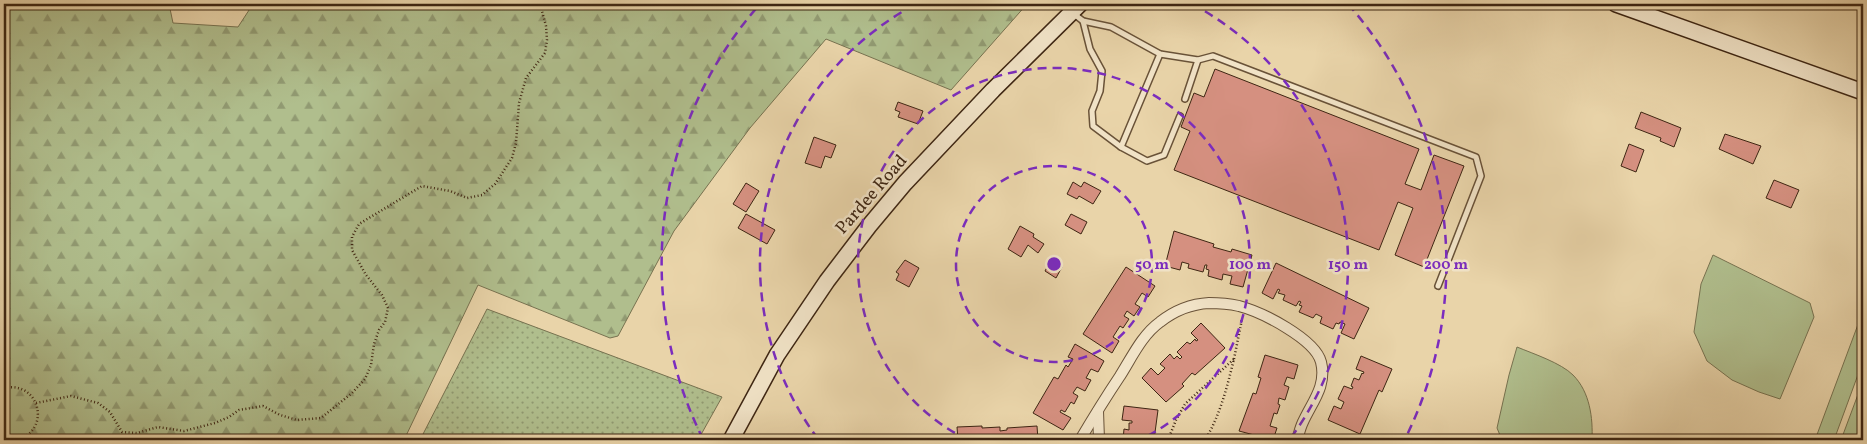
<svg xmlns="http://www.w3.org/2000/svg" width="1867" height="444" font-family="Vollkorn,serif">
<defs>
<pattern id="grass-dots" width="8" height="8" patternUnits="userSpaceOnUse" patternTransform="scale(1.25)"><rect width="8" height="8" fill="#b0be8d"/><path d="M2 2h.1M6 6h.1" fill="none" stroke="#919a72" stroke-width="1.8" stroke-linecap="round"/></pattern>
<pattern id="forest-firs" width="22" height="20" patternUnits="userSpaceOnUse" patternTransform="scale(1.25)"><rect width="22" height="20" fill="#b0be8d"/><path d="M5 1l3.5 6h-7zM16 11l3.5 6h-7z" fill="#919a72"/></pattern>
</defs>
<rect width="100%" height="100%" fill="#e9d4a9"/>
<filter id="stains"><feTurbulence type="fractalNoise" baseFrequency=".004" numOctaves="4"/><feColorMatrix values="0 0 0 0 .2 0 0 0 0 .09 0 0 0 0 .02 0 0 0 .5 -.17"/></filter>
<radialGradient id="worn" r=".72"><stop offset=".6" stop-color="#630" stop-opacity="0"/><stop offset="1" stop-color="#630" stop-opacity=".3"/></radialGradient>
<!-- grass -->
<polygon fill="url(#grass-dots)" stroke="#777250" points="487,309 722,397 698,440 420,440"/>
<!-- forest -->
<polygon fill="url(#forest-firs)" stroke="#777250" points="4,4 169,4 173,23 238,27 253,4 1027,4 951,90 826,39 750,128 674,231 618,336 610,338 478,285 404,440 4,440"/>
<!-- pitch -->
<g fill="#b0be8d" stroke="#777250">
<polygon points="1713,255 1810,303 1814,317 1780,399 1759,392 1732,380 1707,361 1694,332 1701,284"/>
<polygon points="1863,311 1863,361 1834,440 1815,440"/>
<path d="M 1517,347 C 1534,354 1561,363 1573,375 C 1590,392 1593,418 1592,440 L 1502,440 L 1497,428 L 1509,375 Z"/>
<polygon points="1863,381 1863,440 1841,440"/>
</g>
<!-- building -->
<g fill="#d59080" stroke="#3e2613">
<polygon points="1215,69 1419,149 1405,184 1421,190 1434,155 1464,166 1424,267 1395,255 1413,208 1398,202 1379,250 1174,170 1190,131 1181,127 1194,93 1204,97"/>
<polygon points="898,102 923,111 918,124 898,117 900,112 895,110"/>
<polygon points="1641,112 1681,128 1674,147 1660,141 1661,138 1635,128"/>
<polygon points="1725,134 1761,146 1753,164 1719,149"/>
<polygon points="814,137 836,145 831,158 825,156 821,168 805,163"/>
<polygon points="1629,144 1644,150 1636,172 1621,166"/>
<polygon points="1774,180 1799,190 1791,208 1766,198"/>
<polygon points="1073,182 1081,187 1084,182 1101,191 1093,204 1079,196 1077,199 1067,194"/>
<polygon points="746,183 759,191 746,212 733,204"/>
<polygon points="746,214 775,230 767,244 738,228"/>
<polygon points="1071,214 1087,222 1081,234 1065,225"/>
<polygon points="1020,226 1034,234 1033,237 1044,244 1038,253 1028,245 1021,257 1008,249"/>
<polygon points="1174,231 1214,244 1213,247 1231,252 1232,249 1252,255 1243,287 1230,284 1232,276 1223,274 1222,280 1208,276 1209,270 1206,269 1207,265 1205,265 1203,272 1188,268 1189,264 1182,262 1180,270 1165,266"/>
<polygon points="905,260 919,268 909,287 896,280 899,274 896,272"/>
<polygon points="1051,260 1062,267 1056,278 1045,271"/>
<polygon points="1276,263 1369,308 1354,339 1341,333 1345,324 1340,322 1339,324 1336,323 1333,329 1320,323 1322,317 1316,314 1313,318 1299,312 1302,306 1299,305 1301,302 1299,301 1296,306 1283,300 1285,295 1278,293 1280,290 1278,289 1273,299 1262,293"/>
<polygon points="1126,267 1155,286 1148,297 1142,293 1135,304 1140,307 1134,316 1127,311 1124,316 1129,319 1123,328 1120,326 1113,337 1119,341 1112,353 1083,334"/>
<polygon points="1201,323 1225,348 1195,375 1192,373 1182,384 1184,386 1166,402 1142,378 1151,368 1158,375 1165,368 1160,364 1170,354 1174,359 1177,356 1180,359 1182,357 1177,352 1187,342 1190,344 1195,339 1196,341 1198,340 1191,333"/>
<polygon points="1075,344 1104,361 1098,372 1091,369 1086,378 1091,380 1085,391 1077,387 1073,393 1078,396 1074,404 1071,402 1065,412 1061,410 1060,412 1071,418 1063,430 1033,413 1054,377 1058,379 1066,365 1068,367 1073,359 1068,357"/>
<polygon points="1265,355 1298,365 1294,379 1287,377 1284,385 1289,387 1285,400 1279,398 1278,404 1280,405 1277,414 1274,413 1270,426 1277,428 1273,440 1239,431 1253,393 1256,394 1261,378 1258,377"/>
<polygon points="1361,356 1392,369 1382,392 1379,390 1360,434 1328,420 1334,406 1341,409 1344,402 1338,399 1344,386 1352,389 1353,387 1351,386 1354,378 1359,380 1362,373 1363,374 1364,372 1356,369"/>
<polygon points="1124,406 1158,410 1154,440 1123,440 1124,429 1129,430 1129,423 1132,423 1132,421 1122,420"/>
<polygon points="982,426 982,428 1000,427 1000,431 1007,430 1007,428 1037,426 1038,440 958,440 957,427"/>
</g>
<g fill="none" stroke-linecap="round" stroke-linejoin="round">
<defs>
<g id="lane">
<polyline points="1074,14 1083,21 1111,27 1160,54 1198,60 1213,56 1476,157 1481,176 1438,286"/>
<polyline points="1083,21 1090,49 1102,71 1100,91 1092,111 1093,126 1121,147 1147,161 1164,155 1180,116"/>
<polyline points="1185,99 1198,60"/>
<polyline points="1121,147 1160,54"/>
</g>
<g id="street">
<polyline points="1098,411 1099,440"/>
<path d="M 1080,440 C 1093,418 1106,397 1120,376 C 1132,357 1142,335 1160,322 C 1174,311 1191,304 1209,303 C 1219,303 1230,304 1239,306 C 1262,312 1315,339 1321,362 C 1327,386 1312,402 1303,422 C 1300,428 1299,434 1297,440"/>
</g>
<g id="secondary">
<polyline points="1616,4 1863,92"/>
<polyline points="731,440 777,355 827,281 869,226 905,183 993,90 1080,4"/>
</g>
</defs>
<!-- lane casing -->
<use href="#lane" stroke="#695238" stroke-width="8"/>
<!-- street casing -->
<use href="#street" stroke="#695238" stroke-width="12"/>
<!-- secondary casing -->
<use href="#secondary" stroke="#3e2613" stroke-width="18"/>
<!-- path -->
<g stroke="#3e2613" stroke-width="2.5" stroke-dasharray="1 2.5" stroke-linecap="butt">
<polyline points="1234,359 1242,319"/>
<path d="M 4,388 C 41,380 52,433 15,440"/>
<polyline points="36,403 71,396 98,403 110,412 122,432 137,433 158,427 184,431 215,423 229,417 239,410 263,406 280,415 297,420 321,418 352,393 365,379 371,365 374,344 379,330 385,322 388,308 382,295 366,275 352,250 352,237 359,224 422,186 450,191 467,198 482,195 495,184 512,158 516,143 519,103 526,78 545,53 547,40 546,26 540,4"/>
<polyline points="28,435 32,440"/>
<polyline points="4,439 8,440"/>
<path d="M 1168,440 L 1176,420 L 1185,404 L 1234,359 C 1227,387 1220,416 1205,440"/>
</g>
<!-- lane -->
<use href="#lane" stroke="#f1e3c7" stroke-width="5"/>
<!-- street -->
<use href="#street" stroke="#f1e3c7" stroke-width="10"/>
<!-- secondary -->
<use href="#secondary" stroke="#f1e3c7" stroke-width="15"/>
</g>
<!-- distance rings -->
<g fill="none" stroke="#7b2cbf" stroke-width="2.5" stroke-dasharray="9 6">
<circle cx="1054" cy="264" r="98"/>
<path d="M968 440A196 196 0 1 1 1140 440"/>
<path d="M818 439A294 294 0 0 1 916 4M1192 4A294 294 0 0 1 1290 439"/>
<path d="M703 439A392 392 0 0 1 760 4M1348 4A392 392 0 0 1 1405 439"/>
</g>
<g text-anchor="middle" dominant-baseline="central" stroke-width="5" stroke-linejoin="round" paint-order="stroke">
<!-- street labels -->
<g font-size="18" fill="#3e2613" stroke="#f1e3c7">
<text transform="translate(872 195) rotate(-49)">Pardee Road</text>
</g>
</g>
<circle cx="1054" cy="264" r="8" fill="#7b2cbf" stroke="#f1e3c7" stroke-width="2.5"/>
<g font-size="15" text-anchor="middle" font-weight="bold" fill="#7b2cbf" stroke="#f1e3c7" stroke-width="5" stroke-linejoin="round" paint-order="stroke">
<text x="1152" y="269">50 m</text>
<text x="1250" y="269">100 m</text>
<text x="1348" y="269">150 m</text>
<text x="1446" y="269">200 m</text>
</g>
<!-- margin -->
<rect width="1867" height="444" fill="none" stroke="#e9d4a9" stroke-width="20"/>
<rect x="5" y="5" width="1857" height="434" fill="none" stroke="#3e2613" stroke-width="2.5"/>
<rect x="10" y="10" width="1847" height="424" fill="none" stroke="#3e2613"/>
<rect width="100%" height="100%" filter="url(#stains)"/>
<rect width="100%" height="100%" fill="url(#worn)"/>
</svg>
